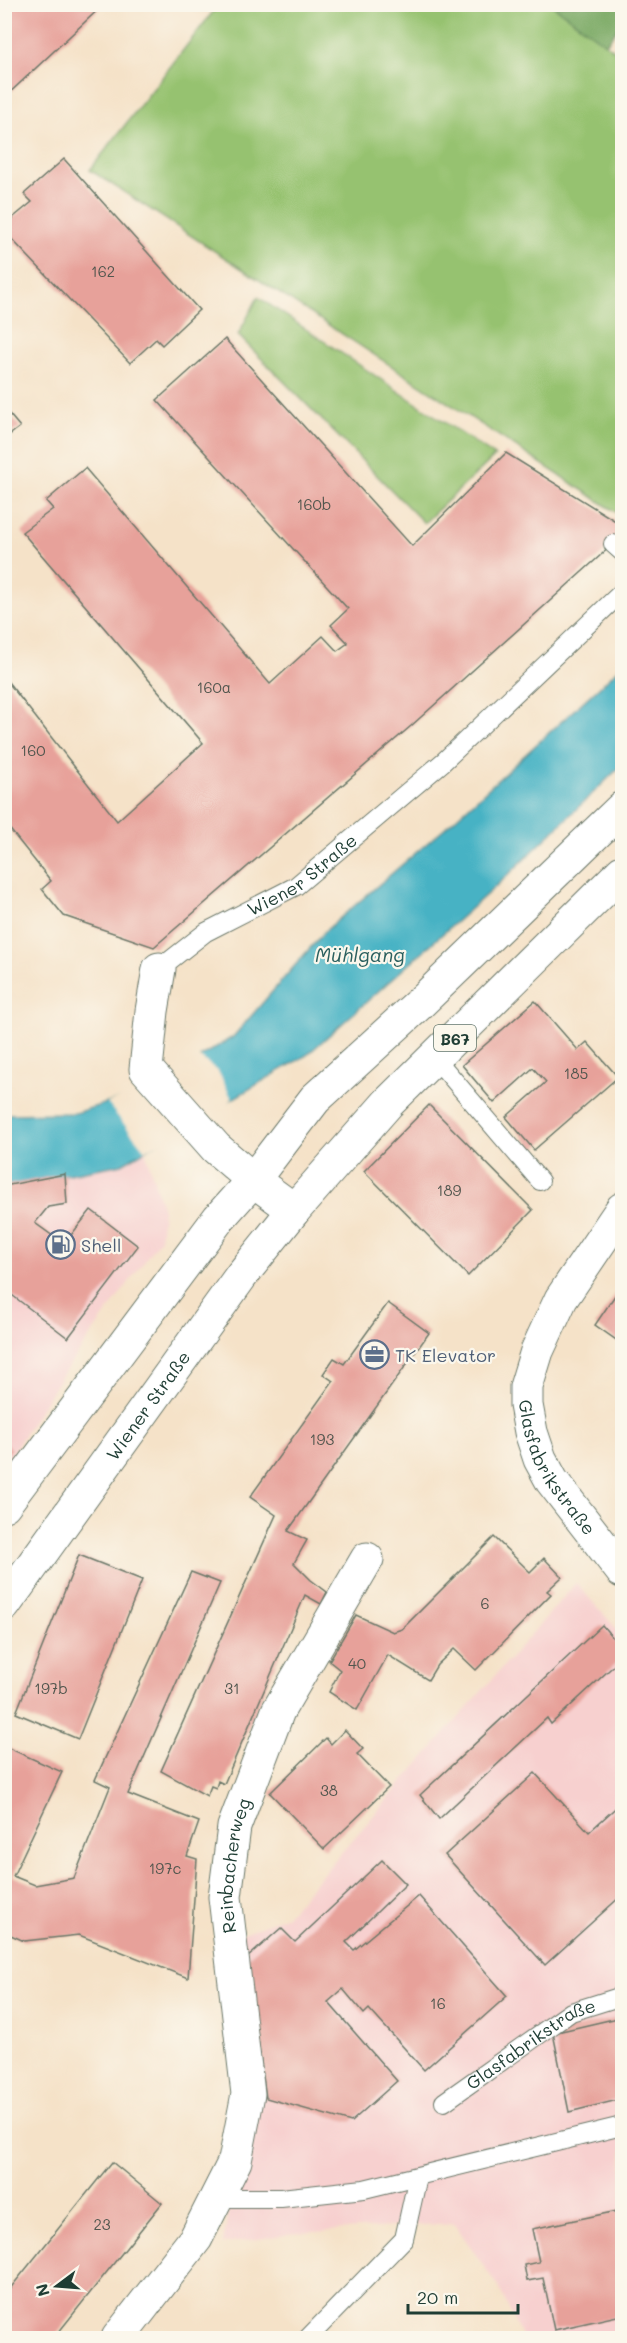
<svg xmlns="http://www.w3.org/2000/svg" width="627" height="2343" font-family="Mali,sans-serif">
<rect width="100%" height="100%" fill="#fbf7ec"/>
<filter id="ink" filterUnits="userSpaceOnUse"><feTurbulence type="fractalNoise" baseFrequency=".0167" numOctaves="2"/><feDisplacementMap in="SourceGraphic" scale="12" xChannelSelector="R" yChannelSelector="G"/><feConvolveMatrix kernelMatrix="1 2 1 2 8 2 1 2 1" color-interpolation-filters="sRGB"/></filter>
<filter id="wash" filterUnits="userSpaceOnUse"><feTurbulence type="fractalNoise" baseFrequency=".008" numOctaves="4" result="noise"/><feDisplacementMap in="SourceGraphic" scale="24" xChannelSelector="R" yChannelSelector="G"/><feGaussianBlur stdDeviation="1.35" result="paint"/><feColorMatrix in="noise" values="0 0 0 0 0 0 0 0 0 0 0 0 0 0 0 0 0 1.4 0 .05"/><feComposite in="paint" operator="in"/></filter>
<g filter="url(#wash)">
<rect width="100%" height="100%" fill="#f5e2c8"/>
<!-- built -->
<g fill="#f7d0cf">
<polygon points="145,1150 163,1210 160,1239 60,1378 5,1465 5,1186 122,1164"/>
<polygon points="576,1583 622,1635 622,2338 522,2338 499,2288 454,2223 298,2233 223,2244 242,2122 230,1939 287,1915"/>
</g>
<!-- green -->
<g fill="#96c26f" stroke="#5a8052" stroke-width="1.5">
<polygon points="219,4 552,5 622,56 622,516 90,170"/>
<polygon points="258,297 495,456 424,523 238,335"/>
</g>
<!-- forest -->
<polygon fill="#78a862" stroke="#4c724b" stroke-width="1.5" points="552,5 622,5 622,23 606,44"/>
<!-- water -->
<polygon fill="#47b2c4" stroke="#33787c" stroke-width="1.5" points="622,666 622,765 505,878 307,1055 122,1164 5,1186 5,1114 75,1113 142,1092 233,1037 324,932 455,819"/>
<!-- pier -->
<polygon fill="#f5e2c8" points="197,1055 218,1071 232,1099 222,1109 173,1137 145,1150 107,1103 141,1089"/>
<g id="blocks">
<!-- building -->
<g fill="#e7a19a">
<polygon points="8,4 104,4 4,98 4,7"/>
<polygon points="64,159 199,310 162,345 156,339 130,363 4,231 4,225 32,202 24,194"/>
<polygon points="225,339 412,546 506,453 622,525 622,536 411,726 154,947 64,916 42,889 51,881 4,822 4,677 117,821 203,743 22,532 53,509 46,501 85,468 270,684 323,636 337,651 348,643 331,625 348,609 157,400"/>
<polygon points="4,408 20,427 4,439"/>
<polygon points="535,1001 578,1050 587,1042 618,1077 534,1150 506,1117 546,1082 533,1068 494,1103 462,1065"/>
<polygon points="429,1105 533,1210 468,1276 364,1171"/>
<polygon points="65,1174 67,1204 48,1207 35,1223 64,1244 91,1210 138,1246 68,1338 4,1289 4,1186"/>
<polygon points="622,1285 622,1344 595,1325"/>
<polygon points="388,1303 429,1333 288,1531 307,1540 294,1563 311,1580 327,1592 321,1604 305,1595 224,1784 218,1781 216,1788 211,1786 207,1796 161,1771 276,1515 250,1497 333,1381 323,1374 334,1358 344,1364"/>
<polygon points="4,1441 12,1449 4,1458"/>
<polygon points="494,1537 530,1572 544,1558 562,1577 547,1591 551,1594 476,1670 454,1649 437,1665 428,1680 388,1655 357,1710 329,1692 340,1670 329,1661 356,1615 393,1632 402,1629"/>
<polygon points="79,1555 142,1580 78,1739 16,1713"/>
<polygon points="191,1572 220,1583 128,1794 199,1822 187,1856 197,1859 188,1978 79,1935 24,1941 4,1932 4,1746 62,1772 13,1876 35,1885 74,1878 110,1787 95,1780"/>
<polygon points="602,1625 622,1649 622,1658 551,1724 547,1718 439,1819 420,1795"/>
<polygon points="345,1730 363,1749 357,1754 389,1787 324,1849 270,1793 326,1738 331,1744"/>
<polygon points="535,1773 589,1832 622,1802 622,1895 545,1965 445,1855"/>
<polygon points="382,1860 406,1884 346,1942 354,1950 419,1896 507,1996 424,2070 369,2009 364,2014 343,1989 328,2002 397,2081 351,2122 266,2098 247,1958 281,1928 295,1942"/>
<polygon points="622,2017 622,2099 569,2112 553,2033"/>
<polygon points="112,2162 162,2203 54,2338 4,2338 4,2296"/>
<polygon points="622,2210 622,2315 554,2330 543,2278 527,2281 524,2265 539,2262 532,2229"/>
</g>
</g>
</g>
<g filter="url(#ink)">
<use href="#blocks" fill-opacity="0" stroke="#6a7768" stroke-width="1.5"/>
<g fill="none" stroke-linecap="round" stroke-linejoin="round">
<defs>
<g id="lane">
<polyline points="613,544 622,552"/>
<path id="s1" d="M 159,969 L 206,932 L 296,886 L 443,762 L 622,592"/>
<polyline points="435,1058 540,1181"/>
<path id="s2" d="M 444,2102 L 571,2012 L 622,1996"/>
<polyline points="217,2198 281,2198 364,2189 622,2126"/>
<polyline points="308,2338 404,2239 418,2176"/>
</g>
<g id="street">
<polyline points="159,969 152,1011 146,1069 216,1148 253,1180 294,1210"/>
<path id="s3" d="M 622,1209 L 561,1299 L 537,1351 L 526,1387 L 526,1405 L 531,1432 L 540,1459 L 552,1481 L 622,1571"/>
<path id="s4" d="M 118,2338 L 196,2238 L 235,2161 L 248,2094 L 225,1897 L 234,1827 L 278,1711 L 367,1559"/>
</g>
<g id="primary">
<polyline points="4,1505 219,1218 253,1180 315,1099 419,1004 622,808"/>
<path id="s5" d="M 4,1605 L 241,1276 L 294,1210 L 388,1103 L 622,872"/>
</g>
</defs>
<!-- lane casing -->
<use href="#lane" stroke="#6a7768" stroke-width="20"/>
<!-- street casing -->
<use href="#street" stroke="#6a7768" stroke-width="35"/>
<!-- primary casing -->
<use href="#primary" stroke="#6a7768" stroke-width="35"/>
<!-- lane -->
<use href="#lane" stroke="#fff" stroke-width="18"/>
<!-- street -->
<use href="#street" stroke="#fff" stroke-width="33"/>
<!-- primary -->
<use href="#primary" stroke="#fff" stroke-width="33"/>
</g>
</g>
<!-- icons -->
<defs>
<symbol id="fuel-ring" viewBox="-11 -11 22 22"><circle r="9.5" fill="#fbf7ec" stroke="#5c6f8a" stroke-width="1.5"/><path d="M-5.5-6h7V0h2V4h1.3V-2.5L3-4.5l.8-.8L6-3V5H2.5V1h-1V6h-7ZM-4.2-4.7v3.2H.2V-4.7Z" fill="#5c6f8a"/></symbol>
<symbol id="office-ring" viewBox="-11 -11 22 22"><circle r="9.5" fill="#fbf7ec" stroke="#5c6f8a" stroke-width="1.5"/><path d="M-6-3h4V-5.5h4V-3h4V5H-6ZM-1-4.5V-3h2v-1.5ZM-6 0V1H6V0Z" fill="#5c6f8a"/></symbol>
</defs>
<g fill-rule="evenodd">
<use href="#fuel-ring" x="44" y="1228" width="33" height="33"/>
<use href="#office-ring" x="358" y="1338" width="33" height="33"/>
</g>
<g text-anchor="middle" dominant-baseline="central" stroke-width="4.5" stroke-linejoin="round" paint-order="stroke">
<!-- number labels -->
<g font-size="15" fill="#51564e">
<text x="103" y="271">162</text>
<text x="314" y="504">160b</text>
<text x="214" y="687">160a</text>
<text x="33" y="750">160</text>
<text x="576" y="1073">185</text>
<text x="449" y="1190">189</text>
<text x="322" y="1439">193</text>
<text x="485" y="1603">6</text>
<text x="357" y="1663">40</text>
<text x="51" y="1688">197b</text>
<text x="232" y="1688">31</text>
<text x="329" y="1790">38</text>
<text x="165" y="1868">197c</text>
<text x="438" y="2003">16</text>
<text x="102" y="2224">23</text>
</g>
<!-- shield labels -->
<rect fill="#fbf7ec" stroke="#61756b" stroke-width="1.5" x="434" y="1025" width="42" height="26" rx="4.5"/>
<g font-size="16" font-weight="bold" fill="#1f3d34">
<text x="455" y="1038">B67</text>
</g>
<!-- street labels -->
<g font-size="18" fill="#1f3d34" stroke="#fbf7ec">
<text stroke="none"><textPath href="#s1" startOffset="172">Wiener Straße</textPath></text>
<text stroke="none"><textPath href="#s5" startOffset="246">Wiener Straße</textPath></text>
<text stroke="none"><textPath href="#s3" startOffset="292">Glasfabrikstraße</textPath></text>
<text stroke="none"><textPath href="#s4" startOffset="512">Reinbacherweg</textPath></text>
<text stroke="none"><textPath href="#s2" startOffset="105">Glasfabrikstraße</textPath></text>
</g>
<!-- service labels -->
<g font-size="18" fill="#4e5e75" stroke="#fbf7ec" text-anchor="start">
<text x="81" y="1245">Shell</text>
<text x="395" y="1355">TK Elevator</text>
</g>
<!-- water labels -->
<g font-size="20" font-style="italic" fill="#2b605f" stroke="#fbf7ec">
<text x="360" y="954">Mühlgang</text>
</g>
</g>
<!-- margin -->
<rect width="627" height="2343" fill="none" stroke="#fbf7ec" stroke-width="24"/>
<!-- north arrow -->
<g transform="translate(57 2286) rotate(254)" stroke="#fbf7ec" stroke-width="4.5" paint-order="stroke">
<path d="M0-4.5L10 22L0 15L-10 22Z" fill="#1f3d34"/>
<text y="-9" font-size="16" font-weight="bold" text-anchor="middle" fill="#1f3d34">N</text>
</g>
<!-- scale -->
<path d="M408 2304v9h110v-9" fill="none" stroke="#1f3d34" stroke-width="3"/>
<text x="417" y="2304" font-size="18" fill="#1f3d34" stroke="#fbf7ec" stroke-width="4.5" paint-order="stroke">20 m</text>
</svg>
